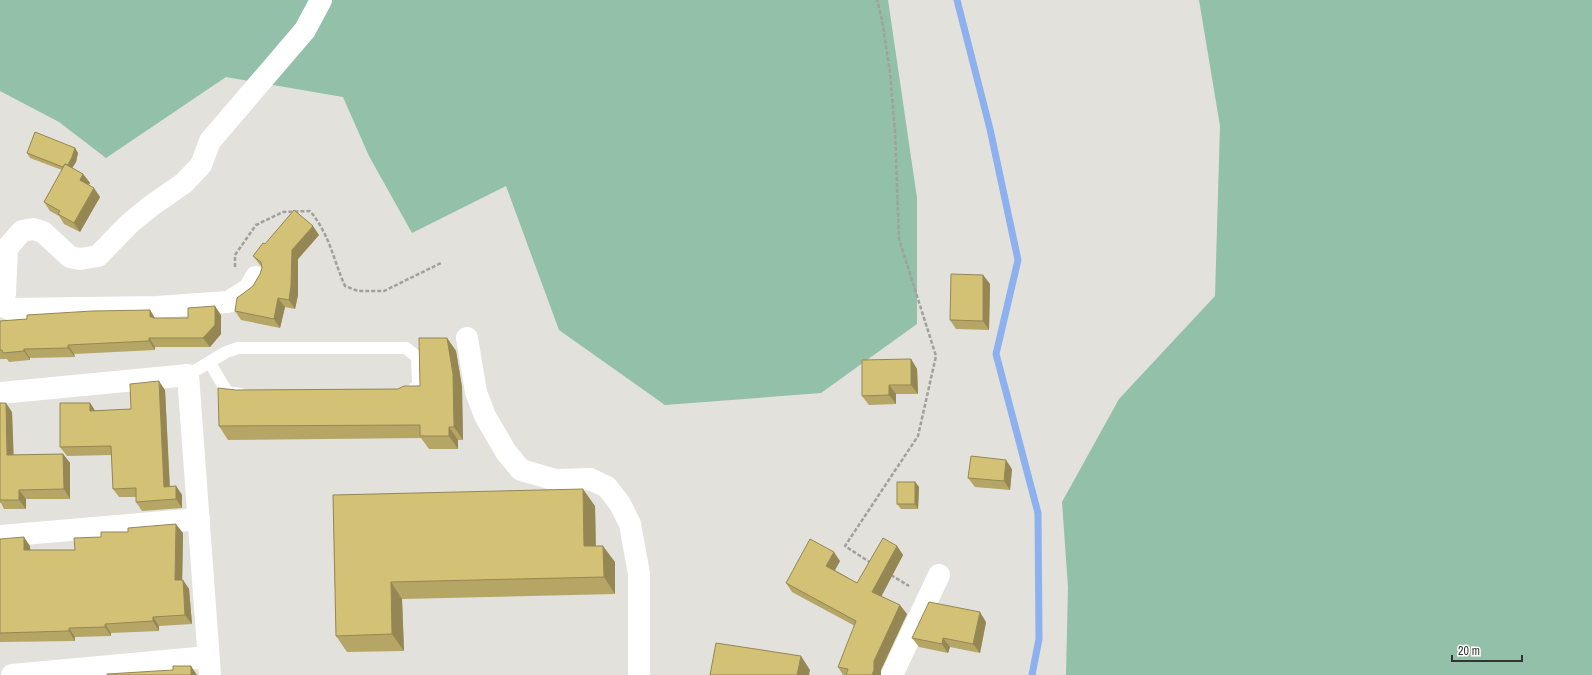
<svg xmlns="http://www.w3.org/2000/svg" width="1592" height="675" font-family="'Archivo Narrow',sans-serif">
<rect width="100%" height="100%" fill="#e2e1db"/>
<!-- green -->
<g fill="#92c0a8">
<polygon points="0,0 888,0 917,198 917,324 821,393 665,405 559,330 506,186 412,233 369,156 343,97 226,77 106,158 59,122 0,91"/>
<polygon points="1199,0 1592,0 1592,675 1066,675 1068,587 1062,502 1119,399 1215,296 1220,126"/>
</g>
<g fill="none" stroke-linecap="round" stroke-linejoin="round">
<!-- stream -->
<polyline stroke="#8db0ee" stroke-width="7" points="957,0 990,129 1018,260 996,354 1038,513 1039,639 1032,675"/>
<!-- path -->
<g stroke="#a1a09c" stroke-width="2.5" stroke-dasharray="4 2" stroke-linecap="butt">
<path d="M 235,267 L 235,255 L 256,225 L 283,212 L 310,211 C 330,235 333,259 345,286 L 358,291 L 384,291 L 441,263"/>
<polyline points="871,563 845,546 918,436 936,356 899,239 895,132 890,72 882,20 877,0"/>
<polyline points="891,575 909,586"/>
</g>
<!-- lane -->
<g stroke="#fff" stroke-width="12">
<polyline points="210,363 227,392 240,394"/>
<polyline points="188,375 226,352 238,348 406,348 417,357 418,385 406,395"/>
</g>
<!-- street -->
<g stroke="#fff" stroke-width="22">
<polyline points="0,303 5,294 7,248 22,231 33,229 43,232 70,257 80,259 98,256 129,224 151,206 184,183 201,165 210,141 305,30 321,0"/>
<polyline points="0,305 9,309 157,307 228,302 249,289 256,277"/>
<polyline points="467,338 476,392 485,416 506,452 521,470 556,480 590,479 607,487 620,504 630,524 639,574 639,675"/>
<polyline points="0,393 188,375 210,675"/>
<polyline points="0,536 199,519"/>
<polyline points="12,675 208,657"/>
<polyline points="892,675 939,575"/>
</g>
</g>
<!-- wall -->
<g fill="#b5a665">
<polygon points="75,148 78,153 76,162 72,168 83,174 90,183 89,185 100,197 80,232 64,224 59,216 50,211 44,202 62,170 30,158 27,153"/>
<polygon points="319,235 298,259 298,295 295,309 285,307 280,328 241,320 235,311 253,286 260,274 262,267 260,265 253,256 265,244"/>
<polygon points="983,275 990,284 989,330 956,329 950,320"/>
<polygon points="150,310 155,318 188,318 221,315 221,334 210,347 155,347 155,350 74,354 75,357 30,358 30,360 9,362 7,359 0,359 0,321"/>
<polygon points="447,338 456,351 462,387 463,440 458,440 458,449 429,449 421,438 228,440 219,426 236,390 398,389 420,386"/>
<polygon points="911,359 917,369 918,394 896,394 896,404 869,405 862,396"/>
<polygon points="165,390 170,486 176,486 182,495 182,508 142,511 136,502 136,497 119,497 113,489 112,455 67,456 60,447 90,403 95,411 131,409"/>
<polygon points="0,403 12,412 13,455 63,454 70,463 70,499 26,499 26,509 4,509 1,503 0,503"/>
<polygon points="1012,469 1010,490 975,487 968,478"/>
<polygon points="915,482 919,487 918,509 901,509 897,504"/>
<polygon points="333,495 595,506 596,546 615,562 615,594 402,599 404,651 347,652 336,636"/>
<polygon points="183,533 182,580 183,580 189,589 192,624 159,626 159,631 111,633 111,636 75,637 75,641 0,642 0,539 30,546 30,550 75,550"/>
<polygon points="897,546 903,555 881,596 907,614 881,670 881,675 843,675 838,667 855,626 792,592 786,583 840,561 835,570 857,583"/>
<polygon points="986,622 980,653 950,647 948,653 919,647 912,638"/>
</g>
<!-- shaded-wall -->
<g fill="#948753">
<polygon points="75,148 78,153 76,162 69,173 66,168"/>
<polygon points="83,174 90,183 86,189 80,180"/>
<polygon points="94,188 100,197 80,232 74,223"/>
<polygon points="313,226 319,235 298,259 298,295 295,309 289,300 292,250"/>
<polygon points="983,275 990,284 989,330 983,321"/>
<polygon points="278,298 285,307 280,328 274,319"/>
<polygon points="215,306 221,315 221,334 210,347 203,338"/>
<polygon points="150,310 156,320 150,317"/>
<polygon points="149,338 155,347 155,350 149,341"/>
<polygon points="447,338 456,351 462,387 463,440 454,427"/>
<polygon points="68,345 74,354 75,357 68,348"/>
<polygon points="24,349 30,358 30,360 24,351"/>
<polygon points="911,359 917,369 918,394 911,385"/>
<polygon points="159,381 165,390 170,495 164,487"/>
<polygon points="889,385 896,394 896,404 889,395"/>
<polygon points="6,403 12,412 14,464 7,455"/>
<polygon points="90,403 96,412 90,411"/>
<polygon points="449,427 458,440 458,449 449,436"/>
<polygon points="63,454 70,463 70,499 64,489"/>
<polygon points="1006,460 1012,469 1010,490 1004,481"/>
<polygon points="915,482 919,487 918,509 915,504"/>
<polygon points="176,486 182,495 182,508 176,499"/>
<polygon points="583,489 595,506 596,563 584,546"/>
<polygon points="19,490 26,499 26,509 19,500"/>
<polygon points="176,524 183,533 182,590 175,580"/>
<polygon points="24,537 30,546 31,560 24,550"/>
<polygon points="603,546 615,562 615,594 604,577"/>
<polygon points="897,546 903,555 879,601 872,592"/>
<polygon points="834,552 840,561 832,575 826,566"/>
<polygon points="183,580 189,589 192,624 185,615"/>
<polygon points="391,582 402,599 404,651 392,634"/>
<polygon points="900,605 907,614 881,670 881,675 872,675 874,661"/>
<polygon points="980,612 986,622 980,653 973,644"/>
<polygon points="153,617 159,626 159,631 153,621"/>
<polygon points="105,624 111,633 111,636 105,627"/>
<polygon points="69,628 75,637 75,641 69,631"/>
<polygon points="943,638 950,647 948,653 942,644"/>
<polygon points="801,656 810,670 809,675 797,675"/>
<polygon points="191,666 197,675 191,675"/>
</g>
<!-- building -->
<g fill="#d3c176" stroke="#948753">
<polygon points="35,132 75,148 72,157 68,165 65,164 63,167 27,153"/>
<polygon points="65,164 83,174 80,180 94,188 74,223 58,214 60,211 44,202"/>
<polygon points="294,210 313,226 292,250 291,286 289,300 278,298 274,319 235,311 237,298 253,286 260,274 262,268 261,262 253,256 263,243 265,244"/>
<polygon points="951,274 983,275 983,321 950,320"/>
<polygon points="215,306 215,325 203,338 149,338 149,341 68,345 68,348 24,349 24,351 3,353 2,350 0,350 0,321 27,319 27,315 92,311 150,310 150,317 153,317 153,318 188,318 188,308"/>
<polygon points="419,338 447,338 453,374 454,427 449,427 449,436 420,436 420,425 219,426 218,388 236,390 398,389 404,386 420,386"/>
<polygon points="911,359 911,385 889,385 889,395 862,396 862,360"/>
<polygon points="159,381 164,487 176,486 176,499 136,502 136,488 113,489 111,446 60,447 60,403 90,403 90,411 131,409 130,384"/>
<polygon points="0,403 6,403 7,455 63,454 64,489 19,490 19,500 0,500"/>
<polygon points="971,456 1006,460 1004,481 968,478"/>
<rect x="897" y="482" width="18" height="22"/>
<polygon points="583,489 584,546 603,546 604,577 391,582 392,634 336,636 333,495"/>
<polygon points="176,524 175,580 183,580 185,615 153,617 153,621 105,624 105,627 69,628 69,631 0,633 0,539 24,537 24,550 75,550 74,538 101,537 101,532 128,532 128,528"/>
<polygon points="883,538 897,546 872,592 900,605 874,661 874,670 872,675 846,675 848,669 838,667 856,621 786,583 810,539 834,552 826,566 857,583"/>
<polygon points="929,602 980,612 973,644 943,638 942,644 912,638"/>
<polygon points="716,643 801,656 797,675 710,675"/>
<polygon points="173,666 191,666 191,675 107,675 107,674 173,670"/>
</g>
<!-- scale -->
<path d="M1452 655v6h70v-6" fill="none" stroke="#353432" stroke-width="2"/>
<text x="1458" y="655" font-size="12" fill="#353432" stroke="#ffffff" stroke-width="3" paint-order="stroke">20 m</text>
</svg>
